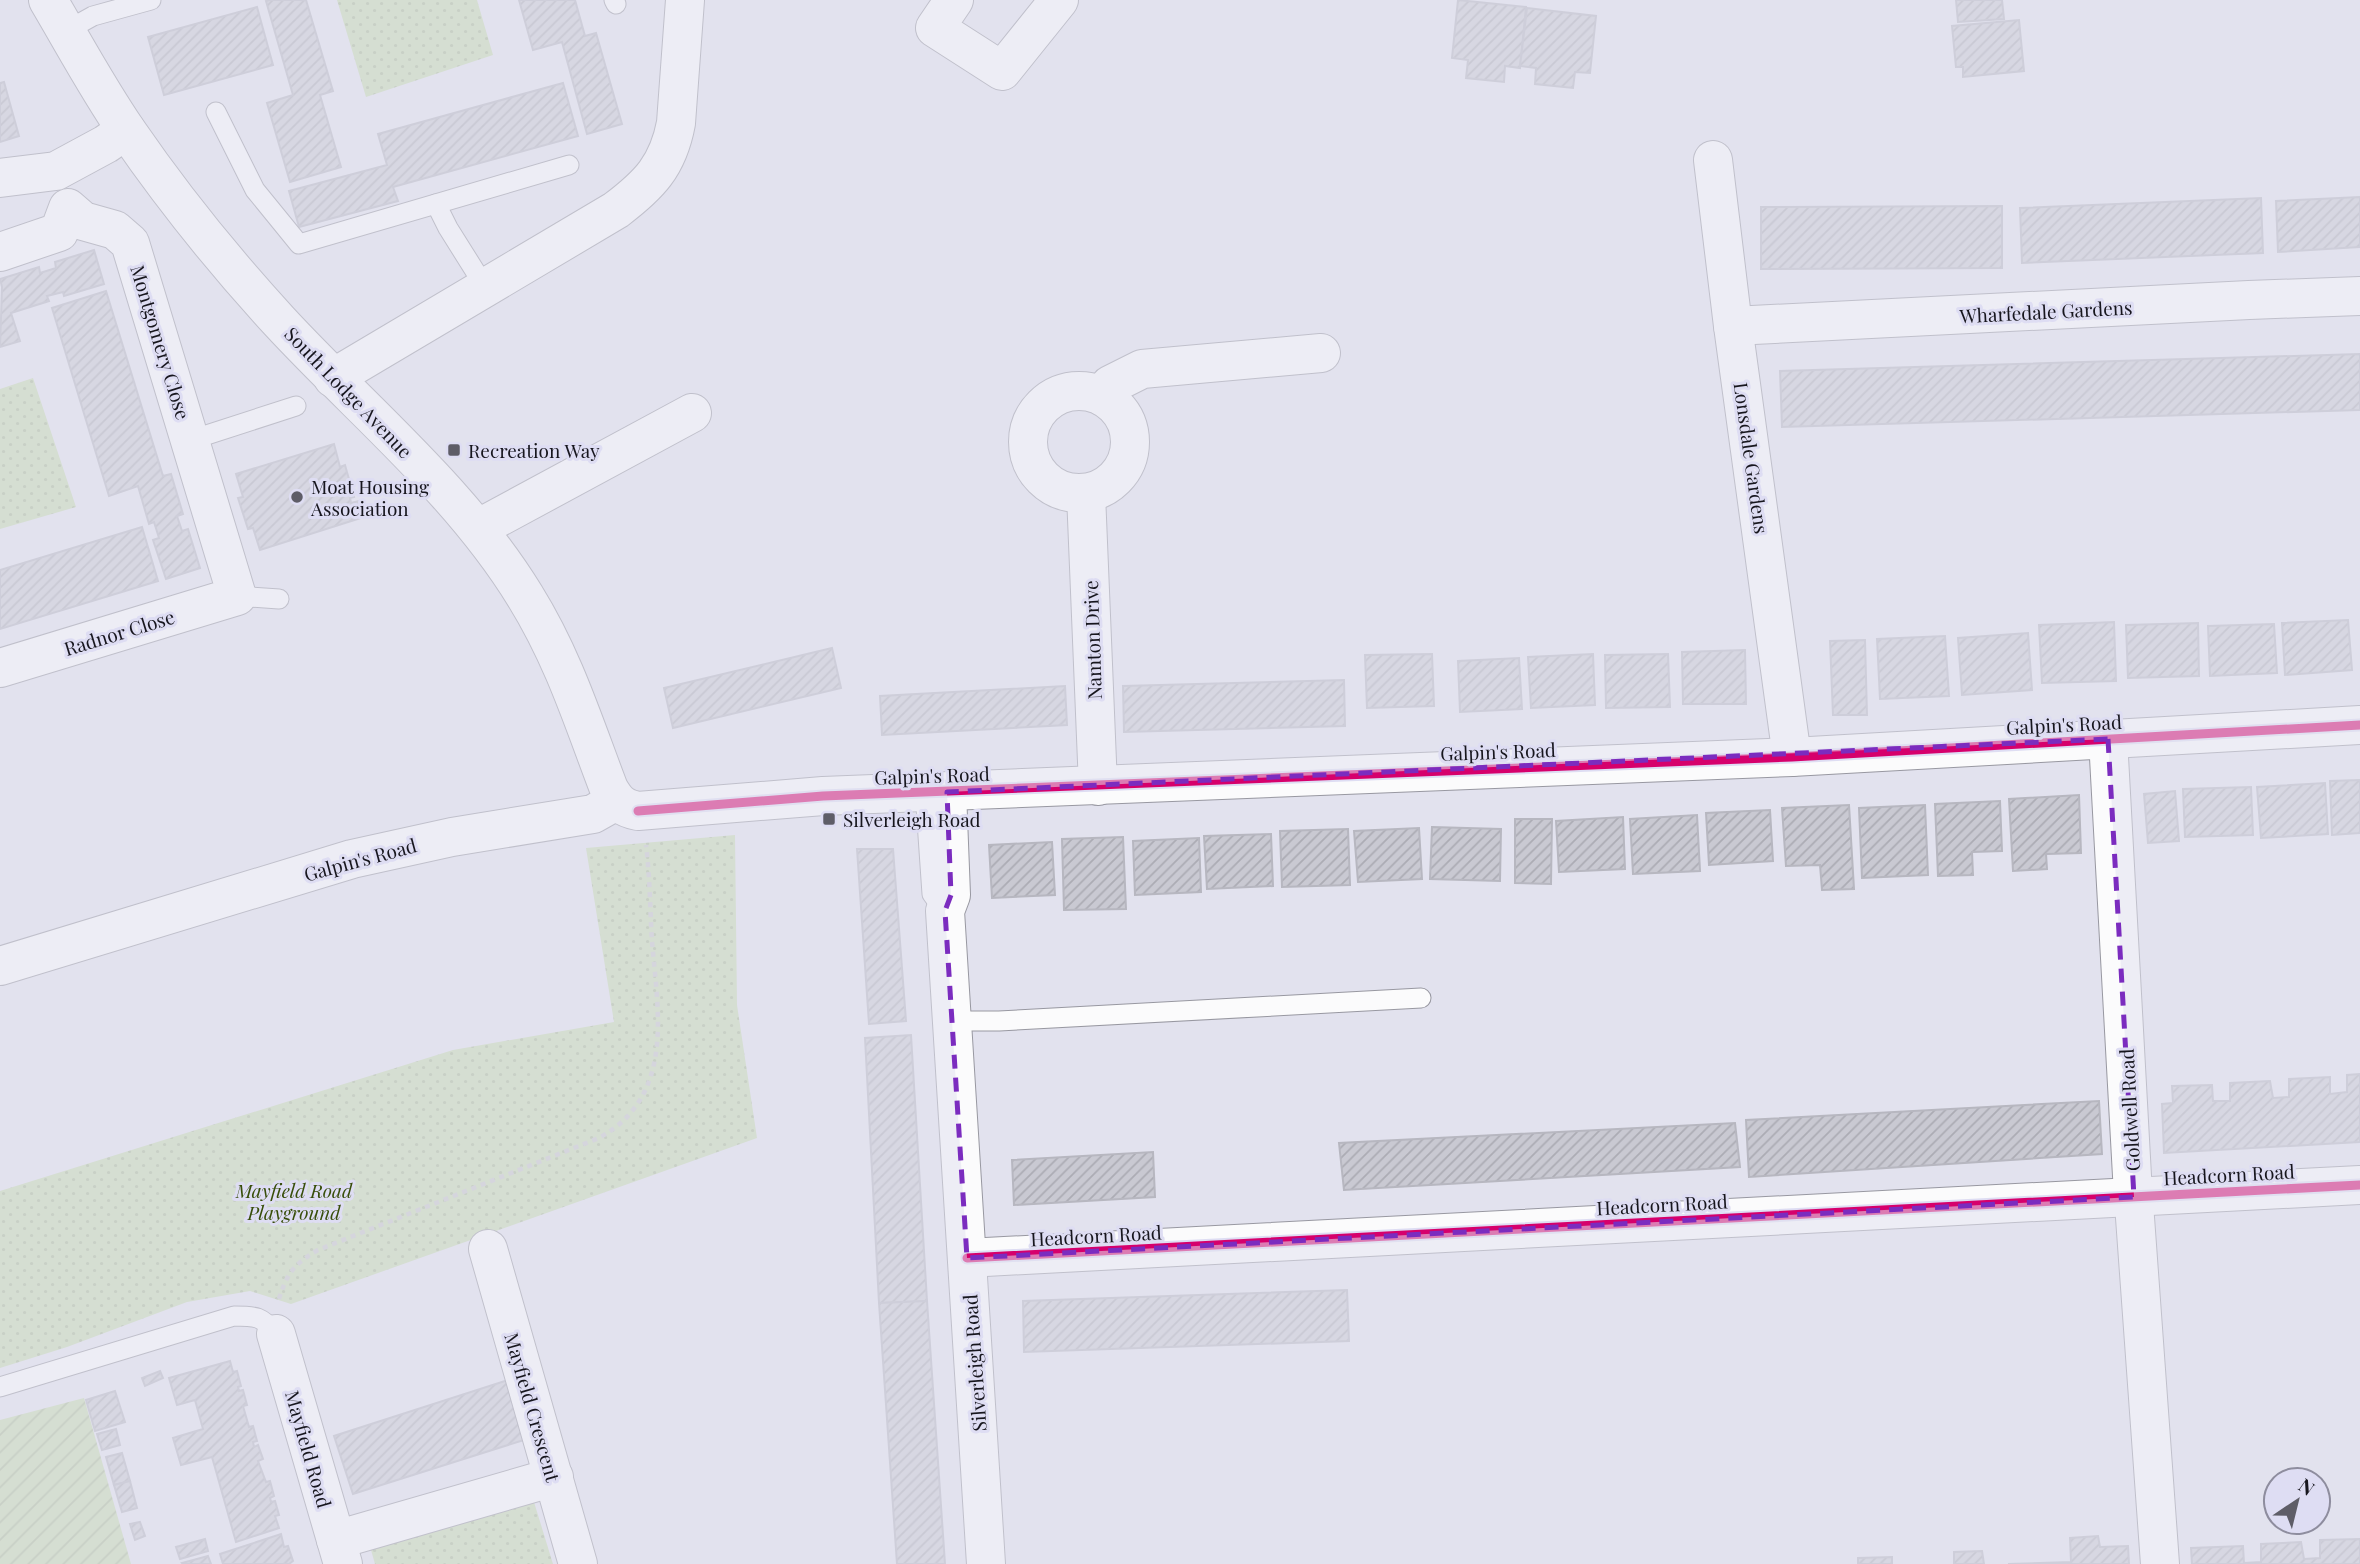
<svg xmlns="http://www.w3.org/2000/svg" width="2360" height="1564" font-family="'Playfair Display',serif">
<defs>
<pattern id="grass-dots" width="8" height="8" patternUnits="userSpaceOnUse" patternTransform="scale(1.75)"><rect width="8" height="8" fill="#c6d9af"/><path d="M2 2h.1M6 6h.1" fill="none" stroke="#a9ba96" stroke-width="1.8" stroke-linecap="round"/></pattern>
<pattern id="garden-furrows" width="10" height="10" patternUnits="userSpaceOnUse" patternTransform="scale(1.75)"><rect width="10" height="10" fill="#c6d9af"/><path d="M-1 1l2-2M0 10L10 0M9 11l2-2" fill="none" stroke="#a9ba96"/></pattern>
<pattern id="building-hatch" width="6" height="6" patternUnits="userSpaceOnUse" patternTransform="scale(1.75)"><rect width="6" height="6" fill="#c9c9d2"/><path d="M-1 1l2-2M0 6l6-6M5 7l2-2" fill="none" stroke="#acacb4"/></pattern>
</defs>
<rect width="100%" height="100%" fill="#e2e2ee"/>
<!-- grass -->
<g fill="url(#grass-dots)">
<polygon points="337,0 477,0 493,55 366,97"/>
<polygon points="33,378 76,507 0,529 0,389"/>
<polygon points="735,835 737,1005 757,1138 291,1304 250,1291 187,1302 67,1347 0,1368 0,1191 453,1050 614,1022 586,848"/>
<polygon points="534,1502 553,1564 375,1564 371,1550"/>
</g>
<!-- garden -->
<polygon fill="url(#garden-furrows)" points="84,1398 131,1564 0,1564 0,1420"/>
<!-- building -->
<g fill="url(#building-hatch)" stroke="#b7b7c0" stroke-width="2">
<polygon points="270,0 306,0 333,91 320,95 341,167 290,182 267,103 293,95 266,1"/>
<polygon points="519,0 575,0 585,36 596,33 622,124 587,134 562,42 533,50"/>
<polygon points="1458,0 1526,7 1520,68 1505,66 1504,82 1466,78 1468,60 1452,58"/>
<polygon points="1956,0 2002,0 2004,19 1958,22"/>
<polygon points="257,7 273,65 164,95 148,37"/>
<polygon points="1527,8 1596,16 1590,73 1575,72 1573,88 1535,84 1536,68 1520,66"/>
<polygon points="2019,20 2024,71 1963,77 1963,67 1956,67 1952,26"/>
<polygon points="4,82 19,136 0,142 0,83"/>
<polygon points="563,83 578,136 393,187 398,201 299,227 289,191 387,165 378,134"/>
<polygon points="2360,197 2360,247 2278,252 2276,201"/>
<polygon points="2261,198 2263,253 2022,263 2020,208"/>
<polygon points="2002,206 2002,268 1761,269 1761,207"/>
<polygon points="94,250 104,284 64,296 63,292 47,296 49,301 11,313 20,341 0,347 2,287 0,279 39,267 40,273 56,268 55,262"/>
<polygon points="106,291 163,476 171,474 183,514 177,516 182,531 188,529 200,568 166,579 153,540 159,538 154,522 149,524 138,486 109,496 52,308"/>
<polygon points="2360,354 2360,410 1782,427 1780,371"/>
<polygon points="334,444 340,467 345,465 354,497 350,498 351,503 363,500 367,516 260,550 253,528 248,529 238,498 243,497 236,474"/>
<polygon points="142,527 158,581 0,629 0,570"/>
<polygon points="2348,620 2352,670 2285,675 2282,623"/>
<polygon points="2114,622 2116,681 2042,683 2039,625"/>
<polygon points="2198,623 2199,676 2128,678 2126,625"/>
<polygon points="2274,624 2277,673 2210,676 2208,626"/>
<polygon points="2028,633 2032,690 1962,695 1958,638"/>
<polygon points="1945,636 1949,696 1880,699 1877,639"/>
<polygon points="1865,640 1867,715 1833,715 1830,641"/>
<polygon points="832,648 841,688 673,728 664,688"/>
<polygon points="1745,650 1746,704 1683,704 1682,652"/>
<polygon points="1432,654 1434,706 1367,708 1365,655"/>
<polygon points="1593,654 1595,705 1531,708 1528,657"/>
<polygon points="1668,654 1670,707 1606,708 1605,655"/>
<polygon points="1519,658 1522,709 1460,712 1458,661"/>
<polygon points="1344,680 1345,726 1124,732 1123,686"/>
<polygon points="1065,686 1067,725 882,735 880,696"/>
<polygon points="2360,780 2360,833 2332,835 2330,781"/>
<polygon points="2325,783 2328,834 2261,838 2257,787"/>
<polygon points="2251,787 2253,835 2185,837 2183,789"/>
<polygon points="2175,791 2179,841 2148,843 2144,794"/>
<polygon points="2079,795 2081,853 2046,854 2047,869 2013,871 2009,799"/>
<polygon points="2000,801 2002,851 1972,852 1973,875 1938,876 1935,804"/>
<polygon points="1849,805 1854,889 1822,890 1820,865 1786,866 1782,808"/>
<polygon points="1925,805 1928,875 1862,878 1859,808"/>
<polygon points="1770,810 1773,861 1709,865 1706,813"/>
<polygon points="1697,815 1700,871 1633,874 1630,819"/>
<polygon points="1623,817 1625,869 1559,872 1556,821"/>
<polygon points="1515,819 1552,819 1551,884 1515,883"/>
<polygon points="1432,827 1501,829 1500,881 1430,879"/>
<polygon points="1419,828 1422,879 1358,882 1354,831"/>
<polygon points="1348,829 1350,885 1282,887 1280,831"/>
<polygon points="1271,834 1273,886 1207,889 1204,836"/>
<polygon points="1123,837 1126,909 1064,910 1062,839"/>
<polygon points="1199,838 1201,892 1135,895 1133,841"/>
<polygon points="1052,842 1055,895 992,898 989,845"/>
<polygon points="857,849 893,849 906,1021 869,1024"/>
<polygon points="911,1035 927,1301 879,1303 865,1038"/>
<polygon points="2360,1074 2360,1142 2164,1153 2162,1104 2173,1103 2172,1086 2212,1085 2213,1101 2230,1101 2230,1083 2270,1081 2273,1098 2289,1097 2289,1079 2330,1077 2330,1094 2347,1092 2347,1075"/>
<polygon points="2099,1101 2102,1154 1749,1177 1746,1120"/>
<polygon points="1735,1123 1740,1167 1344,1190 1339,1143"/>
<polygon points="1153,1152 1155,1197 1014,1205 1012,1160"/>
<polygon points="1347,1290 1349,1341 1024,1352 1023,1301"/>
<polygon points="927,1301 945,1564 897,1564 879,1303"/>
<polygon points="230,1361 233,1372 237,1371 241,1386 238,1387 239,1391 243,1390 247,1405 243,1406 249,1427 253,1426 257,1441 253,1442 254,1447 258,1445 263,1459 258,1461 266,1482 270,1481 274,1496 270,1498 271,1502 275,1501 279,1515 275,1516 279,1528 236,1542 212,1457 181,1465 173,1438 203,1429 195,1400 177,1405 169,1378"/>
<polygon points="160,1371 163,1378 145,1386 142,1378"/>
<polygon points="508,1380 527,1439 353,1494 334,1436"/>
<polygon points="115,1391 125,1422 95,1431 86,1400"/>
<polygon points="116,1429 120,1445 102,1450 97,1434"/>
<polygon points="122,1453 130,1481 114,1485 106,1457"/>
<polygon points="130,1481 137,1508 122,1512 114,1485"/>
<polygon points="140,1522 145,1536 135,1540 130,1524"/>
<polygon points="281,1534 284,1547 288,1546 293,1561 289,1564 223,1564 220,1554"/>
<polygon points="2098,1536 2100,1547 2128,1546 2129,1564 2008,1564 2071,1562 2070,1538"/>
<polygon points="205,1539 208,1551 180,1559 176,1547"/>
<polygon points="2360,1539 2360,1564 2192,1564 2191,1548 2243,1546 2244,1563 2261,1562 2261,1544 2301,1542 2304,1559 2320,1558 2320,1540"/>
<polygon points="1982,1551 1984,1564 1954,1564 1954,1552"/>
<polygon points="208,1556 211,1564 183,1564 182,1563"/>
<polygon points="1892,1557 1892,1564 1858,1564 1858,1558"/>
</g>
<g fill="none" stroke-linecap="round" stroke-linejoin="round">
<defs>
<g id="lane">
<polyline points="614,0 616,4"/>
<polyline points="66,31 93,16 151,0"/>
<polyline points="216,112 255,190 299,244 569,165"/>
<polyline points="436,204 448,228 485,287"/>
<polyline points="191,440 296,406"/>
<polyline points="237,596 279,599"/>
<polyline points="925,792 932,894 942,908"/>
<polyline points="953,1021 999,1021 1421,998"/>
<path d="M 0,1387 L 234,1316 C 256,1316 262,1316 276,1334"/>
</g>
<g id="street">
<polyline points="954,0 935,28 1002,71 1059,0"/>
<polyline points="1713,160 1733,326 1792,757"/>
<polyline points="0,178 56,171 106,144 126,130"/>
<polyline points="0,252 59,232 68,208 83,221 115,230 130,243 237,596 0,668"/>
<polyline points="1733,326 2249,300 2360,296"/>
<path d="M 333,378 L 616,210 C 649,185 668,166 676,123 L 685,0"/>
<circle cx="1079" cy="442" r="51"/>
<polyline points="1102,396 1110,385 1142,369 1321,353"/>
<polyline points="1086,494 1098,786"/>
<polyline points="479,528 692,413"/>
<polyline points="2108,739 2132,1176 2160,1564"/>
<polyline points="947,792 951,895 945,911 986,1564"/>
<polyline points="0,966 352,859 452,837 593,814 616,801"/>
<polyline points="488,1249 578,1564"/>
<polyline points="967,1258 2360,1185"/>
<polyline points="276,1334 343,1564"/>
<polyline points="336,1540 554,1477"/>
</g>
<path id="secondary" d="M 48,0 C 74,44 98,89 127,131 C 173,198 224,261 279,321 C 362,411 460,490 525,596 C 564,659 583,721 609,789 C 617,803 623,808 638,811 L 823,796 L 1792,757 L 2360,725"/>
</defs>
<!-- lane casing -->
<use href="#lane" stroke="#9898a1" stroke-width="21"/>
<!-- street casing -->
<use href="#street" stroke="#9898a1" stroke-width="40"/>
<!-- secondary casing -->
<use href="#secondary" stroke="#9898a1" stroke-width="40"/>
<!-- path -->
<path stroke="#c5c5c8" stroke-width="4.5" stroke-dasharray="5 5" stroke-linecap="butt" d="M 279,1299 C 287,1273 294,1264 318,1250 L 599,1138 C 675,1096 658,1013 652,941 C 650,909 650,877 646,845"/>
<!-- lane -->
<use href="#lane" stroke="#fbfbfc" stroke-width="19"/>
<!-- street -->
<use href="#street" stroke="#fbfbfc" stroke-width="38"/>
<!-- secondary -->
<use href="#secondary" stroke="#fbfbfc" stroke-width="38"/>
<defs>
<g id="cycleway">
<polyline points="638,811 823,796 1792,757 2360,725"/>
<polyline points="967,1258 2360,1185"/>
</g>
</defs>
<!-- cycleway casing -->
<use href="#cycleway" stroke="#deddf3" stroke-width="13"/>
<!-- cycleway -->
<use href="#cycleway" stroke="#d6006c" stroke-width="9"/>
</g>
<!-- marked area -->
<path d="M0 0H2360V1564H0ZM 2108,739 L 2134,1197 L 967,1258 L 945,911 L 951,895 L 947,792 Z" fill="#e2e2ee" fill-opacity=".55" fill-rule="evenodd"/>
<path fill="none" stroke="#7b2cbf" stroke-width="5" stroke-dasharray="14 9" stroke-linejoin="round" d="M 2108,739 L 2134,1197 L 967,1258 L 945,911 L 951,895 L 947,792 Z"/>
<!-- markers -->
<g fill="#5e5d67" stroke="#deddf3" stroke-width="2.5">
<rect x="447" y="443" width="14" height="14" rx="3.5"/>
<circle cx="297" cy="497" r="7"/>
<rect x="822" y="812" width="14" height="14" rx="3.5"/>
</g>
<g text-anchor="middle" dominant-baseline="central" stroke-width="6" stroke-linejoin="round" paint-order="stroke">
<!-- street labels -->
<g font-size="19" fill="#17161e" stroke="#deddf3">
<text transform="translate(2046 311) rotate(-3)">Wharfedale Gardens</text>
<text transform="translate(161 342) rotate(73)">Montgomery Close</text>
<text transform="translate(349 392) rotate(46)">South Lodge Avenue</text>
<text transform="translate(1752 458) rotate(82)">Lonsdale Gardens</text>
<text transform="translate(119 632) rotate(-17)">Radnor Close</text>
<text transform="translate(1092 640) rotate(-92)">Namton Drive</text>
<text transform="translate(2064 724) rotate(-3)">Galpin's Road</text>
<text transform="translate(1498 751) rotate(-2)">Galpin's Road</text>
<text transform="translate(932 775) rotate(-2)">Galpin's Road</text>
<text transform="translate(360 859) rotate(-15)">Galpin's Road</text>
<text transform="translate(2129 1110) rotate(-93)">Goldwell Road</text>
<text transform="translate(2229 1174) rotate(-3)">Headcorn Road</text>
<text transform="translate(1662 1204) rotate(-3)">Headcorn Road</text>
<text transform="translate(1096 1235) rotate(-3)">Headcorn Road</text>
<text transform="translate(974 1363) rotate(-94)">Silverleigh Road</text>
<text transform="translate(533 1407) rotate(74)">Mayfield Crescent</text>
<text transform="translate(309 1449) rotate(74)">Mayfield Road</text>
</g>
<!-- poi labels -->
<g font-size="19" fill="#17161e" stroke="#deddf3" text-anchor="start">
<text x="468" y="450">Recreation Way</text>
<text x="311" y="486">Moat Housing<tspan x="311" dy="22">Association</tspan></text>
<text x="843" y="819">Silverleigh Road</text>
</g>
<!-- park labels -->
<g font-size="19" font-style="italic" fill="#384e0a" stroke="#deddf3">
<text x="294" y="1190">Mayfield Road<tspan x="294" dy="22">Playground</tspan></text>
</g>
</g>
<!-- north arrow -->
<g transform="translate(2297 1501) rotate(35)"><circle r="33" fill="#deddf3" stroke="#8e8d9e" stroke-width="2"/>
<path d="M0-5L12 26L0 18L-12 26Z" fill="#5e5d67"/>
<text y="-10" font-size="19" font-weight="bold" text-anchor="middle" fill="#17161e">N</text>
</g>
</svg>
